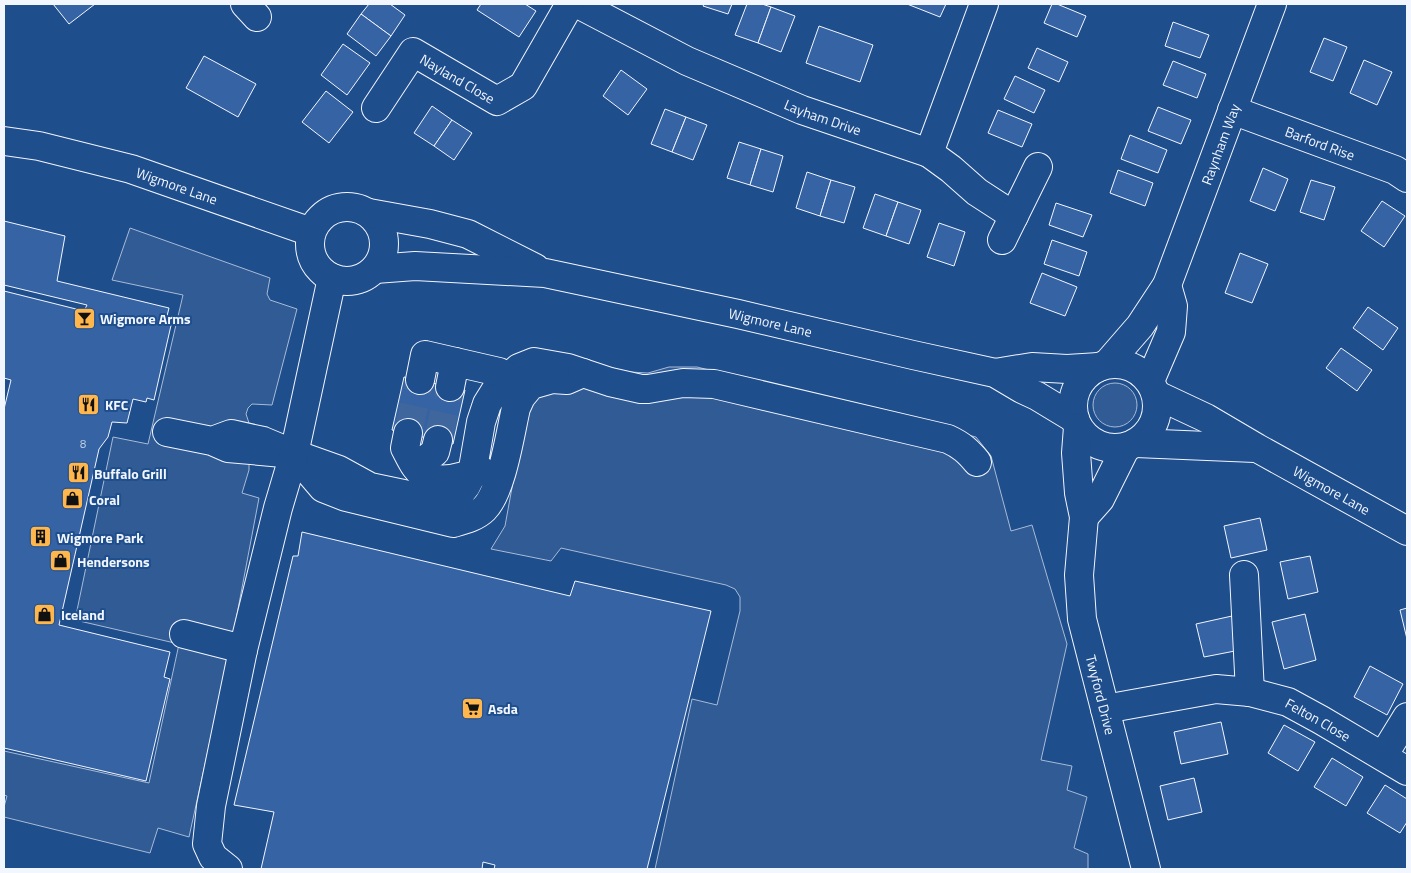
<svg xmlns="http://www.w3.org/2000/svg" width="1411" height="873" font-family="'Titillium Web',sans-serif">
<rect width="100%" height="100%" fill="#1f4e8c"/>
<!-- built -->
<g fill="#305b95" stroke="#a8bbd7">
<polygon points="130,228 270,278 267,294 270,300 297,309 272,405 252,404 248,408 246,414 249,423 249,470 242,493 259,498 231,646 189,837 158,828 150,853 4,817 4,807 7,796 4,795 4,751 149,783 179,644 75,620 113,437 148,444 183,295 112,280"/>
<polygon points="592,364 630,372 648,373 669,367 697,367 976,437 991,456 1011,531 1032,525 1067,644 1041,760 1072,766 1067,790 1087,797 1074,848 1088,854 1088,869 655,869 692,699 717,705 740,611 740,597 735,589 726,585 561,548 551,561 491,549 505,526 527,405 535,394"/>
<circle cx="1115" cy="405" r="22"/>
</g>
<!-- building -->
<g fill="#3563a3" stroke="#f2f6ff">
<polygon points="53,4 95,4 69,24"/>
<polygon points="369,4 390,4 405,15 391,36 361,14"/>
<polygon points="481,4 525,4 536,11 519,37 477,10"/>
<polygon points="704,4 732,4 728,14 703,6"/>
<polygon points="747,4 762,4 771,7 758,43 735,35"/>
<polygon points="907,4 946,4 940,17"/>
<polygon points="1052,4 1057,4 1086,16 1077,37 1044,23"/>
<polygon points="771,7 795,16 781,52 758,43"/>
<polygon points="361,14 391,36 376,56 347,34"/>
<polygon points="1173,22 1209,35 1200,58 1165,46"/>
<polygon points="819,26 873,45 860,82 806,63"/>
<polygon points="1324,38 1347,47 1333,81 1310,72"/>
<polygon points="343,44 370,63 347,95 321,75"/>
<polygon points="1037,48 1068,62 1059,82 1028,68"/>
<polygon points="204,56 256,84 238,117 186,88"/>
<polygon points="1364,60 1392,72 1377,105 1350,93"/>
<polygon points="1173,61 1206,74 1197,98 1163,85"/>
<polygon points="621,70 647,89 628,115 603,96"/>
<polygon points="1015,76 1045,90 1034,113 1004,99"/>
<polygon points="326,91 353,112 329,143 302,122"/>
<polygon points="432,106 452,120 434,146 414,133"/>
<polygon points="1158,107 1191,120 1181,144 1148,131"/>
<polygon points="665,109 686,117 672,152 651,144"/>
<polygon points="998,110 1032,124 1022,147 988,133"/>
<polygon points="686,117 707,125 693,160 672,152"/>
<polygon points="452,120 472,133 454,160 434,146"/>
<polygon points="1130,135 1167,150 1158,173 1121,159"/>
<polygon points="739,142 761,149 750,185 727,178"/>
<polygon points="761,149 783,156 773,192 750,185"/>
<polygon points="1263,168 1288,179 1275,211 1250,201"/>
<polygon points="1118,170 1153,183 1145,206 1110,193"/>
<polygon points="807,172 831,180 820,216 796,208"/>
<polygon points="831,180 855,187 844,223 820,216"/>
<polygon points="1311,180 1335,187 1324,220 1300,212"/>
<polygon points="875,194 898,202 886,236 863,228"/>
<polygon points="1382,201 1405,216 1384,247 1361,231"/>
<polygon points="898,202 921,210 909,244 886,236"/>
<polygon points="1056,203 1092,215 1083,237 1049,225"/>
<polygon points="4,221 65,236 57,281 169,308 166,320 172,321 154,400 147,398 146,402 133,399 127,423 112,422 108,437 99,449 59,625 170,652 164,677 170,679 146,781 4,748 4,409 11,380 4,378 4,291 84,311 87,305 4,285"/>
<polygon points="939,223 965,232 954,266 927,257"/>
<polygon points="1052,240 1087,252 1079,276 1044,264"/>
<polygon points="1240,253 1268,264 1252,303 1225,293"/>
<polygon points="1042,273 1077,287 1065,316 1030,303"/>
<polygon points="1368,307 1398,328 1383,350 1353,328"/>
<polygon points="1341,348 1372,370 1357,391 1326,368"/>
<polygon points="404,377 465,390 453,444 392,430"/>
<polygon points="1260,518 1267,550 1231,558 1224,526"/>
<polygon points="302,532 570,596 575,581 711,611 647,869 494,869 495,865 483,862 482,869 261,869 274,812 234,805 293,556 298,556"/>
<polygon points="1310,556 1318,592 1288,599 1280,562"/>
<polygon points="1407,608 1407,639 1400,610"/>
<polygon points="1305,614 1316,660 1284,669 1272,622"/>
<polygon points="1232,616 1240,650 1204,657 1196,624"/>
<polygon points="1370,666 1403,684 1387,715 1354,697"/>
<polygon points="1221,722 1228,754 1181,764 1174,732"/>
<polygon points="1284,725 1315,742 1298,771 1268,753"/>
<polygon points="1332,758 1363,777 1346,806 1314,787"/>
<polygon points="1194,778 1202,812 1168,820 1160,786"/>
<polygon points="1385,785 1407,799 1407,822 1400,833 1367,813"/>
</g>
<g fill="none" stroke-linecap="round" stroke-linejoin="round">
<!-- minor-tunnel -->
<g stroke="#3f679d" stroke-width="28" stroke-dasharray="28 14" stroke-linecap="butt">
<polyline points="408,433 420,380"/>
<polyline points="438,440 450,387"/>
</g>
<defs>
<g id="minor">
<polyline points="245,4 257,17"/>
<path id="s1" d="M 578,4 L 687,61 L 802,110 L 929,153 L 984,4"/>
<path id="s2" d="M 376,108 L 413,52 L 497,101 L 523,86 L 570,4"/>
<path id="s3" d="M 1232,110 L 1395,170 L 1407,178"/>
<path id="s4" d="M 4,141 L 39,146 L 131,169 L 311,232"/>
<polyline points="929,153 951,169 977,192 1014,216"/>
<circle cx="347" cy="244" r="37"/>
<polyline points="369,213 430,224 468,234 535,268"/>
<polyline points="1002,240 1038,167"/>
<path id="s5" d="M 375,269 L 415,266 L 545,273 L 738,314 L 913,355 L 995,373 L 1022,389 L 1037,396 L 1075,419"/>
<path d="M 534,362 L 568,368 L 583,373 L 567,380 L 552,379 L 531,385 L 521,397 L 516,408 C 510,434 502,491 484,509 C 476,517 464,520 453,523 L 346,497 L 323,488 L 294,454 L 339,470 L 370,487 L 437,501 L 451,498 L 459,495 L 466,486 L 472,474 L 481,422 L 487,404 L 497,388 L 509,377 L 519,368 Z"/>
<circle cx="1115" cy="406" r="42"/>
<path id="s6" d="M 1107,364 L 1140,326 L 1167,285 L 1272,4"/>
<path d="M 583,373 L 610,382 L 641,389 L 648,389 L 683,383 L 714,384 L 948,439 C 961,445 968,451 977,462"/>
<polyline points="995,373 1032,367 1067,369 1099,367"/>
<polyline points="420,380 425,355 499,372 509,377 517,390"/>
<polyline points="1150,381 1171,332 1173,306 1167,285"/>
<polyline points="450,387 455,362"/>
<path id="s7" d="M 1157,395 L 1206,418 L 1257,448 L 1407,531"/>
<path id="s8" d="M 1078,427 L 1076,453 L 1079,493 L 1084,517 L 1079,575 L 1082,619 L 1146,869"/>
<polyline points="167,432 212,441 228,448 294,454 263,441 231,434 212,441"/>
<path d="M 408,433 L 405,448 C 410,457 416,472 426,476 C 443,484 465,476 482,471"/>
<polyline points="1136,443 1255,448"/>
<polyline points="416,467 435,452 438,440"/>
<polyline points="1084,517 1100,499 1126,447"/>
<polyline points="1244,575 1250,692"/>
<polyline points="184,634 231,646 243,650"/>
<path id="s9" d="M 1105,709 L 1216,689 L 1250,692 L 1288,702 L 1321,720 L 1407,771"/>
<polyline points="1383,756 1407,717"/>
<polyline points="228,869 213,857 207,844 211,806 243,650 278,508 294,454 332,278"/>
</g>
</defs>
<!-- minor casing -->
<use href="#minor" stroke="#f2f6ff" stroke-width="30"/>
<!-- minor -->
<use href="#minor" stroke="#1f4e8c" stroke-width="28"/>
</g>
<!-- icons -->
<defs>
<symbol id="bar-square" viewBox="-11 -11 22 22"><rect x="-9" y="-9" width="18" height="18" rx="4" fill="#ffb74d" stroke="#1f4e8c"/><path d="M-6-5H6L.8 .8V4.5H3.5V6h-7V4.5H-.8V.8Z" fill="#111"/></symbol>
<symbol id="restaurant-square" viewBox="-11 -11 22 22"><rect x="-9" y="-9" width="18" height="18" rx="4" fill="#ffb74d" stroke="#1f4e8c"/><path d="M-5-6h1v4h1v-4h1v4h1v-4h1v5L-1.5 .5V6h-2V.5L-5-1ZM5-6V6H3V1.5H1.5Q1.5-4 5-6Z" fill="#111"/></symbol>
<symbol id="shop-square" viewBox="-11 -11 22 22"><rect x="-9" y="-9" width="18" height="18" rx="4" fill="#ffb74d" stroke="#1f4e8c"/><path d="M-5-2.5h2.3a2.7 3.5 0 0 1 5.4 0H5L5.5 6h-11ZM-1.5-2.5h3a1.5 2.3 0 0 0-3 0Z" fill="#111"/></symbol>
<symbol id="building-square" viewBox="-11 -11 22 22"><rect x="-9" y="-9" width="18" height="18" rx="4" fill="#ffb74d" stroke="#1f4e8c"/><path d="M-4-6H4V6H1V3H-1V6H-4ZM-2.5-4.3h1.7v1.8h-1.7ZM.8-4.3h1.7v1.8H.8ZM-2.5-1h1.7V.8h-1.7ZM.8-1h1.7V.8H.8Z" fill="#111"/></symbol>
<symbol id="supermarket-square" viewBox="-11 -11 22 22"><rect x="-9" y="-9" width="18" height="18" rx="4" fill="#ffb74d" stroke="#1f4e8c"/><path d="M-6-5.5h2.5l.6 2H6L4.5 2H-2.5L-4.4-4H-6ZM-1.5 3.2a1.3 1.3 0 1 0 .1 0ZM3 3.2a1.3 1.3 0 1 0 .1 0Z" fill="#111"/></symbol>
</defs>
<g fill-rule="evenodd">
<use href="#bar-square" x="72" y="306" width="25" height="25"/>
<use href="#restaurant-square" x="76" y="392" width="25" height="25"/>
<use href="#restaurant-square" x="66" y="460" width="25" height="25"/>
<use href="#shop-square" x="60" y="486" width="25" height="25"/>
<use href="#building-square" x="28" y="524" width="25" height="25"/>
<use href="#shop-square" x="48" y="548" width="25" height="25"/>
<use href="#shop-square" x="32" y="602" width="25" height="25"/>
<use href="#supermarket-square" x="460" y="696" width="25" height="25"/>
</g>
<g text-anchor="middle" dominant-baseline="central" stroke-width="4" stroke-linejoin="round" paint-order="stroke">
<!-- number labels -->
<g font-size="11" fill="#c3d1e8">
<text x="83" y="444">8</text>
</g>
<!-- street labels -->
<g font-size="14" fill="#f2f6ff" stroke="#1f4e8c">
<text stroke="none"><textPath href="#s2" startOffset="119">Nayland Close</textPath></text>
<text stroke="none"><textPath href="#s1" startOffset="270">Layham Drive</textPath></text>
<text stroke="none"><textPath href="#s3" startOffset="94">Barford Rise</textPath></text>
<text stroke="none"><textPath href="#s6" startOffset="250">Raynham Way</textPath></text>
<text stroke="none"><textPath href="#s4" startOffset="179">Wigmore Lane</textPath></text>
<text stroke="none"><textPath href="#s5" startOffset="401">Wigmore Lane</textPath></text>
<text stroke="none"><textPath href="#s7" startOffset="199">Wigmore Lane</textPath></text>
<text stroke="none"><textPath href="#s8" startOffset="271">Twyford Drive</textPath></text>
<text stroke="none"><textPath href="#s9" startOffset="221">Felton Close</textPath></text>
</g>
<!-- poi labels -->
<g font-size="14" font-weight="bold" fill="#f2f6ff" stroke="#1f4e8c" text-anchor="start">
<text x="100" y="318">Wigmore Arms</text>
<text x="105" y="404">KFC</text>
<text x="94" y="473">Buffalo Grill</text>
<text x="89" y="499">Coral</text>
<text x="57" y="537">Wigmore Park</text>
<text x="77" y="561">Hendersons</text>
<text x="61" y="614">Iceland</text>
<text x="488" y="708">Asda</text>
</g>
</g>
<!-- border -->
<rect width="1411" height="873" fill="none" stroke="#f2f6ff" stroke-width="10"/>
</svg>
